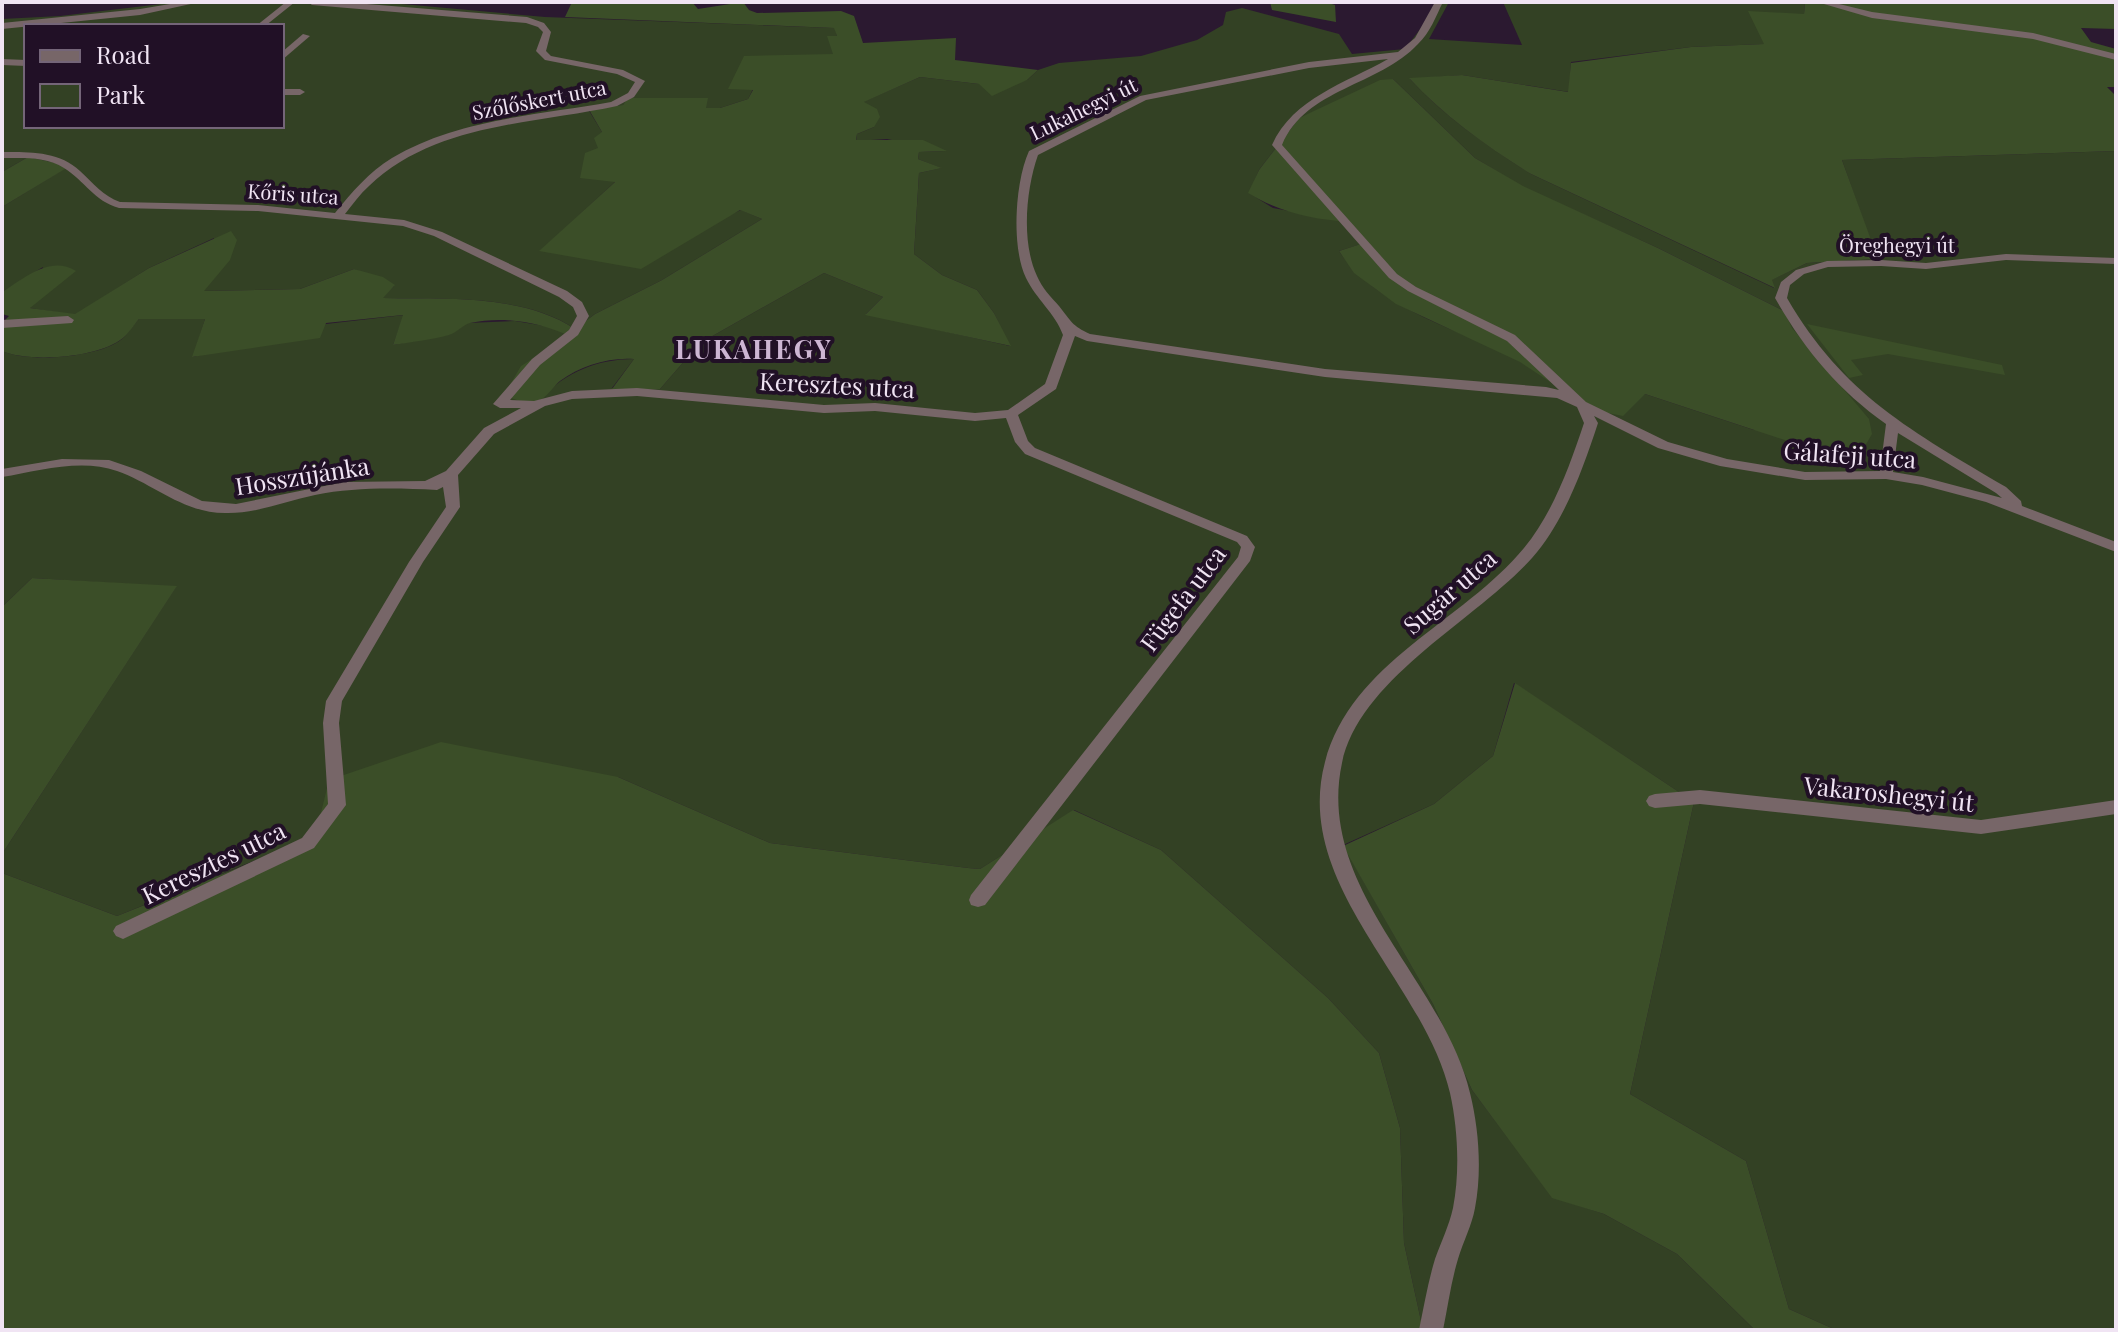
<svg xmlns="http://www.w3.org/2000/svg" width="2118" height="1332" font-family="'Playfair Display',serif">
<rect width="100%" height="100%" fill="#2b1930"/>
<!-- green -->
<g fill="#334124" fill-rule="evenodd">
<path d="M 178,2 L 380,2 L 545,17 L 835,28 L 837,36 L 828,36 L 834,54 L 729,89 L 753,89 L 748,99 L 720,108 L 705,109 L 707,98 L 629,98 L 623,105 L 588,109 L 602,132 L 616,181 L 540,251 L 720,219 L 741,210 L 762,219 L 662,280 L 595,314 L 575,329 C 525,294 441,299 381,298 L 394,286 L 354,269 L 300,289 L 203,291 L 214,238 L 149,268 L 75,315 L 30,308 L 43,267 L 2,292 L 2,207 L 69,166 L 28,157 L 2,172 L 2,19 L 60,16 ZM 26,26 L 282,26 L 282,126 L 26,126 Z"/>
<path d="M 1441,2 L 1449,2 L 1429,39 L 1522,45 L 1503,2 L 1805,2 L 1804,14 L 1765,44 L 1691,47 L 1571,62 L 1569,92 L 1462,75 L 1410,79 C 1444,116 1488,147 1531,174 L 1774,288 L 1771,280 L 1807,263 L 1877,259 L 1842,160 L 2116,151 L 2116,1330 L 1836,1330 L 1789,1309 L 1746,1161 L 1630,1094 L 1694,802 L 1514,683 L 1493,756 L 1434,804 L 1343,845 L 1433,1004 L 1472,1090 L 1552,1197 L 1604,1214 L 1677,1254 L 1755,1330 L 1423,1330 L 1404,1243 L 1400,1128 L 1379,1053 L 1328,998 L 1161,850 L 1074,810 L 980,869 L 968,868 L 770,843 L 618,777 L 316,836 L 117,916 L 2,873 L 2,854 L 176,587 L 32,578 L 2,607 L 2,351 C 29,363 98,358 122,339 C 128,334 133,325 139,319 L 205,319 L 193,357 L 326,324 L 404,315 L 393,345 L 451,334 L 467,323 L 515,321 L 551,327 L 570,336 L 541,399 C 565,372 598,359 634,359 L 612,388 L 660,389 L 700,343 L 824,273 L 883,297 L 866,314 L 1010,346 L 994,313 L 977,290 L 942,275 L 914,254 L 919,173 L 941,168 L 918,159 L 919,152 L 945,151 L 887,139 L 856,141 L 857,134 L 874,127 L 863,102 L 920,77 L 979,84 L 1027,80 L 1038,70 L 1059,63 L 1141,56 L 1197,40 L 1223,25 L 1226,12 L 1242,8 L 1339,34 L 1352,54 L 1405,49 ZM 1393,79 L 1475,158 L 1523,187 L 1658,248 L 1784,311 L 1791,328 L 1754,430 L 1645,394 L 1593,410 C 1569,394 1546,377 1521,362 C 1459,327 1382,313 1339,251 L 1368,242 L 1349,222 L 1273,208 L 1249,193 L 1259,170 L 1299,118 Z"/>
</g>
<!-- forest -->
<g fill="#3b4e28">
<path d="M 572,2 L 692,2 L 698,9 L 743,2 L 749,10 L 757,13 L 841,11 L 854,16 L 863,43 L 956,38 L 955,60 L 1038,70 L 1027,80 L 992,96 L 979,84 L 920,77 L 864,102 L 877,109 L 880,117 L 874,127 L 857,134 L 856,140 L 923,140 L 947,151 L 919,152 L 918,159 L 942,168 L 919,173 L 914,254 L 942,275 L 977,290 L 994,313 L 1011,346 L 865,315 L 883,297 L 824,273 L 700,343 L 660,389 L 612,389 L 634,359 C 609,357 580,366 560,381 C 554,386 548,395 542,399 C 530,406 515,400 504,395 L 521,366 L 569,336 C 540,322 503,316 470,323 C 462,325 457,333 449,335 C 431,340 411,342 393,345 L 403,315 L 326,323 L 320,338 L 192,357 L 205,319 L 139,319 C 134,325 129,333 123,338 C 99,358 29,363 2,351 L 2,323 L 9,316 L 2,314 L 2,292 C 25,278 50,255 76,271 L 30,308 L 75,314 L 149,268 L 231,231 L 237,240 L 230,260 L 204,291 L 300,289 L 354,269 L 383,277 L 395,285 L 383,298 C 443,299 524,294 575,329 L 595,314 L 662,280 L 762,219 L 740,210 L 641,269 L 539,251 L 615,182 L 580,178 L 585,153 L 598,148 L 594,138 L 602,132 L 588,108 L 623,105 L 628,98 L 708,98 L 706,108 L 720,108 L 748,99 L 753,90 L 728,89 L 744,56 L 833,54 L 827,36 L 837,36 L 834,28 L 565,17 Z"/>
<polygon points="1270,2 1325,2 1335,5 1336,22 1272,10"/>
<path d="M 1805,2 L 2116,2 L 2116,29 L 2081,28 L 2091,42 L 2116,49 L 2116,87 L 2107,87 L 2116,96 L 2116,151 L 1842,160 L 1878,259 L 1807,263 L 1772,280 L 1775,288 L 1531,174 C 1487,147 1444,116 1409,78 L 1462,75 L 1568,92 L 1571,63 L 1691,47 L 1764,44 L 1748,11 L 1804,14 Z"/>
<path d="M 1393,79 L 1475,158 L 1523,186 L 1658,248 L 1784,311 L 1792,328 L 1869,419 L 1872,434 L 1865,446 L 1812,449 L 1645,394 L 1623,416 L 1593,410 L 1520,362 L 1396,304 L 1354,273 L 1339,251 L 1367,242 L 1349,222 C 1312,219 1281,213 1248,193 L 1259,170 L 1299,118 L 1380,80 Z"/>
<polygon points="28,157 70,166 2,207 2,172"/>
<polygon points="1807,324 2002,365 2005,375 1888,354 1851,360 1863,375 1849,378"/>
<polygon points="32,578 177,586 2,854 2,607"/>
<polygon points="1515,683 1694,802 1630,1094 1746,1161 1789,1309 1836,1330 1755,1330 1677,1254 1604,1214 1552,1198 1472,1090 1433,1004 1343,846 1434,804 1493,756"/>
<polygon points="441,742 618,777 770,843 968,868 980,869 1073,810 1161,850 1328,998 1379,1053 1400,1128 1404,1243 1423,1330 2,1330 2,873 117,916 315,837 329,780"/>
</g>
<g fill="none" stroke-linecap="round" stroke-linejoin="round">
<!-- street -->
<g fill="#776668" fill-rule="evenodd">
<polygon points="182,2 200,2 140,15 2,29 2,23 140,9"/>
<polygon points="286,2 295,2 265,26 256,26"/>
<path d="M 308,2 L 342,2 L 527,17 L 544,23 L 551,32 L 546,51 L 551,56 L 623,70 L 645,81 L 634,97 L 617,106 C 534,124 435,123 369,186 C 360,194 353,204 345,214 L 404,220 L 442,232 L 567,291 L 582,302 L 589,316 L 578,335 L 540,365 L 510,400 L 534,401 L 572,391 L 637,388 L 824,405 L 875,403 L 975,413 L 1008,410 L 1045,384 L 1063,335 C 1055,313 1036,299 1026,278 C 1011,247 1015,182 1029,151 L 1140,96 L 1309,62 L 1398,52 L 1415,38 L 1435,2 L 1443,2 C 1436,16 1430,33 1418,44 C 1379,86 1306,88 1282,145 L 1397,274 L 1416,287 L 1515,335 L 1586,402 L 1668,442 L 1727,459 L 1805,472 L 1880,471 L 1886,424 C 1838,390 1804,349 1775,298 L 1781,282 L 1796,270 L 1827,261 L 1881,260 L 1926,263 L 2006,254 L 2116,258 L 2116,264 L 2006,260 L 1926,269 L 1881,266 L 1828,267 L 1804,274 L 1790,285 L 1787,298 C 1843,395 1913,432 2006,487 L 2021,501 L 2022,506 L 2116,542 L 2116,552 L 1986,502 L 1922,485 L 1886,479 L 1805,480 L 1720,466 L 1658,448 L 1594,416 L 1598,423 C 1583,469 1564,522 1532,558 C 1476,620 1359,679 1342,763 C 1315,889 1443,979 1470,1093 C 1479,1129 1482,1172 1475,1208 C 1472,1225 1463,1242 1458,1259 C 1451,1282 1448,1306 1443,1330 L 1419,1330 C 1424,1306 1428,1282 1435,1259 C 1441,1242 1449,1226 1453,1208 C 1460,1172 1458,1129 1450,1093 C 1424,981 1292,885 1325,762 C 1351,662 1463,622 1524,548 C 1553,513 1570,465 1584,423 L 1577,407 L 1557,398 L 1325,377 L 1087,341 L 1075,336 L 1056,389 L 1018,415 L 1028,441 L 1035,448 L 1247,536 L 1255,547 L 1250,561 L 985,905 L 978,907 L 971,905 L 969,900 L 971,895 L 1238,557 L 1241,547 L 1237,542 L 1025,454 L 1015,442 L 1006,418 L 975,421 L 875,411 L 824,413 L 637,396 L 572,399 L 545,406 L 494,434 L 458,475 L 460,507 L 423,562 L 342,701 L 339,723 L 346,805 L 314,848 L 123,939 L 116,936 L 113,931 L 116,926 L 302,838 L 328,804 L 323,723 L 326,701 L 409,562 L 446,507 L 443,487 L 437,490 C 396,488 355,487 315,495 C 285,501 256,514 225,513 C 183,513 154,484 117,471 C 81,458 38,471 2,477 L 2,469 L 62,459 L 109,460 L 141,471 L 202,501 L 236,504 L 344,482 L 425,481 L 446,471 L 484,428 L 521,408 L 500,408 L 493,404 L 532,359 L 569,330 L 577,316 L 573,307 L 559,297 L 434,236 L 403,226 L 258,211 L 119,208 C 94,201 85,181 64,168 C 46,156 22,158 2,158 L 2,152 C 29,152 59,151 80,171 C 93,183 103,196 120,202 L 258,205 L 335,213 C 352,192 369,172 392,158 C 457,119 539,115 611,102 L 628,93 L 635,82 L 617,74 L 545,60 L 536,51 L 543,32 L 538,27 L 526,23 L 312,5 ZM 1388,59 C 1346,83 1293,98 1272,145 L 1389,278 L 1408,291 L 1507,341 L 1559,390 L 1546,387 L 1325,369 L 1090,334 C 1072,326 1071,321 1059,306 C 1051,297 1042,288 1037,276 C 1021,242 1026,189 1038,155 L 1146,100 L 1309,68 ZM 1898,433 L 1996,493 L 2002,498 L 1923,477 L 1893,472 Z"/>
<polygon points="1817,2 1831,2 1872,12 2033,33 2116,54 2116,60 2033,39 1872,18"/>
<polygon points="303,34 310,36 282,60 282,52"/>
<polygon points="2,59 26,60 26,66 2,65"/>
<polygon points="282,89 300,89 305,92 300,95 282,95"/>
<polygon points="68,316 74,320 72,323 2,328 2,320"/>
<polygon points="1700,790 1981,820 2116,800 2116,814 1981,834 1700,804 1655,808 1649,806 1646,801 1649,796 1655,794"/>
</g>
</g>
<g text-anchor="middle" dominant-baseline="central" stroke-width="8" stroke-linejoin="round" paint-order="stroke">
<!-- far-street labels -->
<g font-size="20" fill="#f0e4f3" stroke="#211026">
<text transform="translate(539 99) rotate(-11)">Szőlőskert utca</text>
<text transform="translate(1083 108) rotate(-26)">Lukahegyi út</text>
<text transform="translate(293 193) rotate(4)">Kőris utca</text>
<text x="1897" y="244">Öreghegyi út</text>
</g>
<!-- street labels -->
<g font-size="24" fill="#f0e4f3" stroke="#211026">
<text transform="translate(837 384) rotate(3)">Keresztes utca</text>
<text transform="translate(1850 454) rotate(4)">Gálafeji utca</text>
<text transform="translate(302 475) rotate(-9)">Hosszújánka</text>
<text transform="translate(1449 591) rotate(-41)">Sugár utca</text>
<text transform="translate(1182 598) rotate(-53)">Fügefa utca</text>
<text transform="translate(1889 793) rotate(6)">Vakaroshegyi út</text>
<text transform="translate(213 862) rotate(-26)">Keresztes utca</text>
</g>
<!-- far-district labels -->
<g font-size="26" font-weight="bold" letter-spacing="2" fill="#cdb6d3" stroke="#211026">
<text x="754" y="348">LUKAHEGY</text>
</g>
</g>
<!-- border -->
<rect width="2118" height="1332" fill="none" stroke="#f0e4f3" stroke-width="8"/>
<!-- legend -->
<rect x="24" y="24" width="260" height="104" fill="#211026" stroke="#746578" stroke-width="2"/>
<rect x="40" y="50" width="40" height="12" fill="#776668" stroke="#746578" stroke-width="2"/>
<text x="96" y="64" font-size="24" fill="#f0e4f3">Road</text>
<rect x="40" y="84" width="40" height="24" fill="#334124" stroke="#746578" stroke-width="2"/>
<text x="96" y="104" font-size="24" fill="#f0e4f3">Park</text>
</svg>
